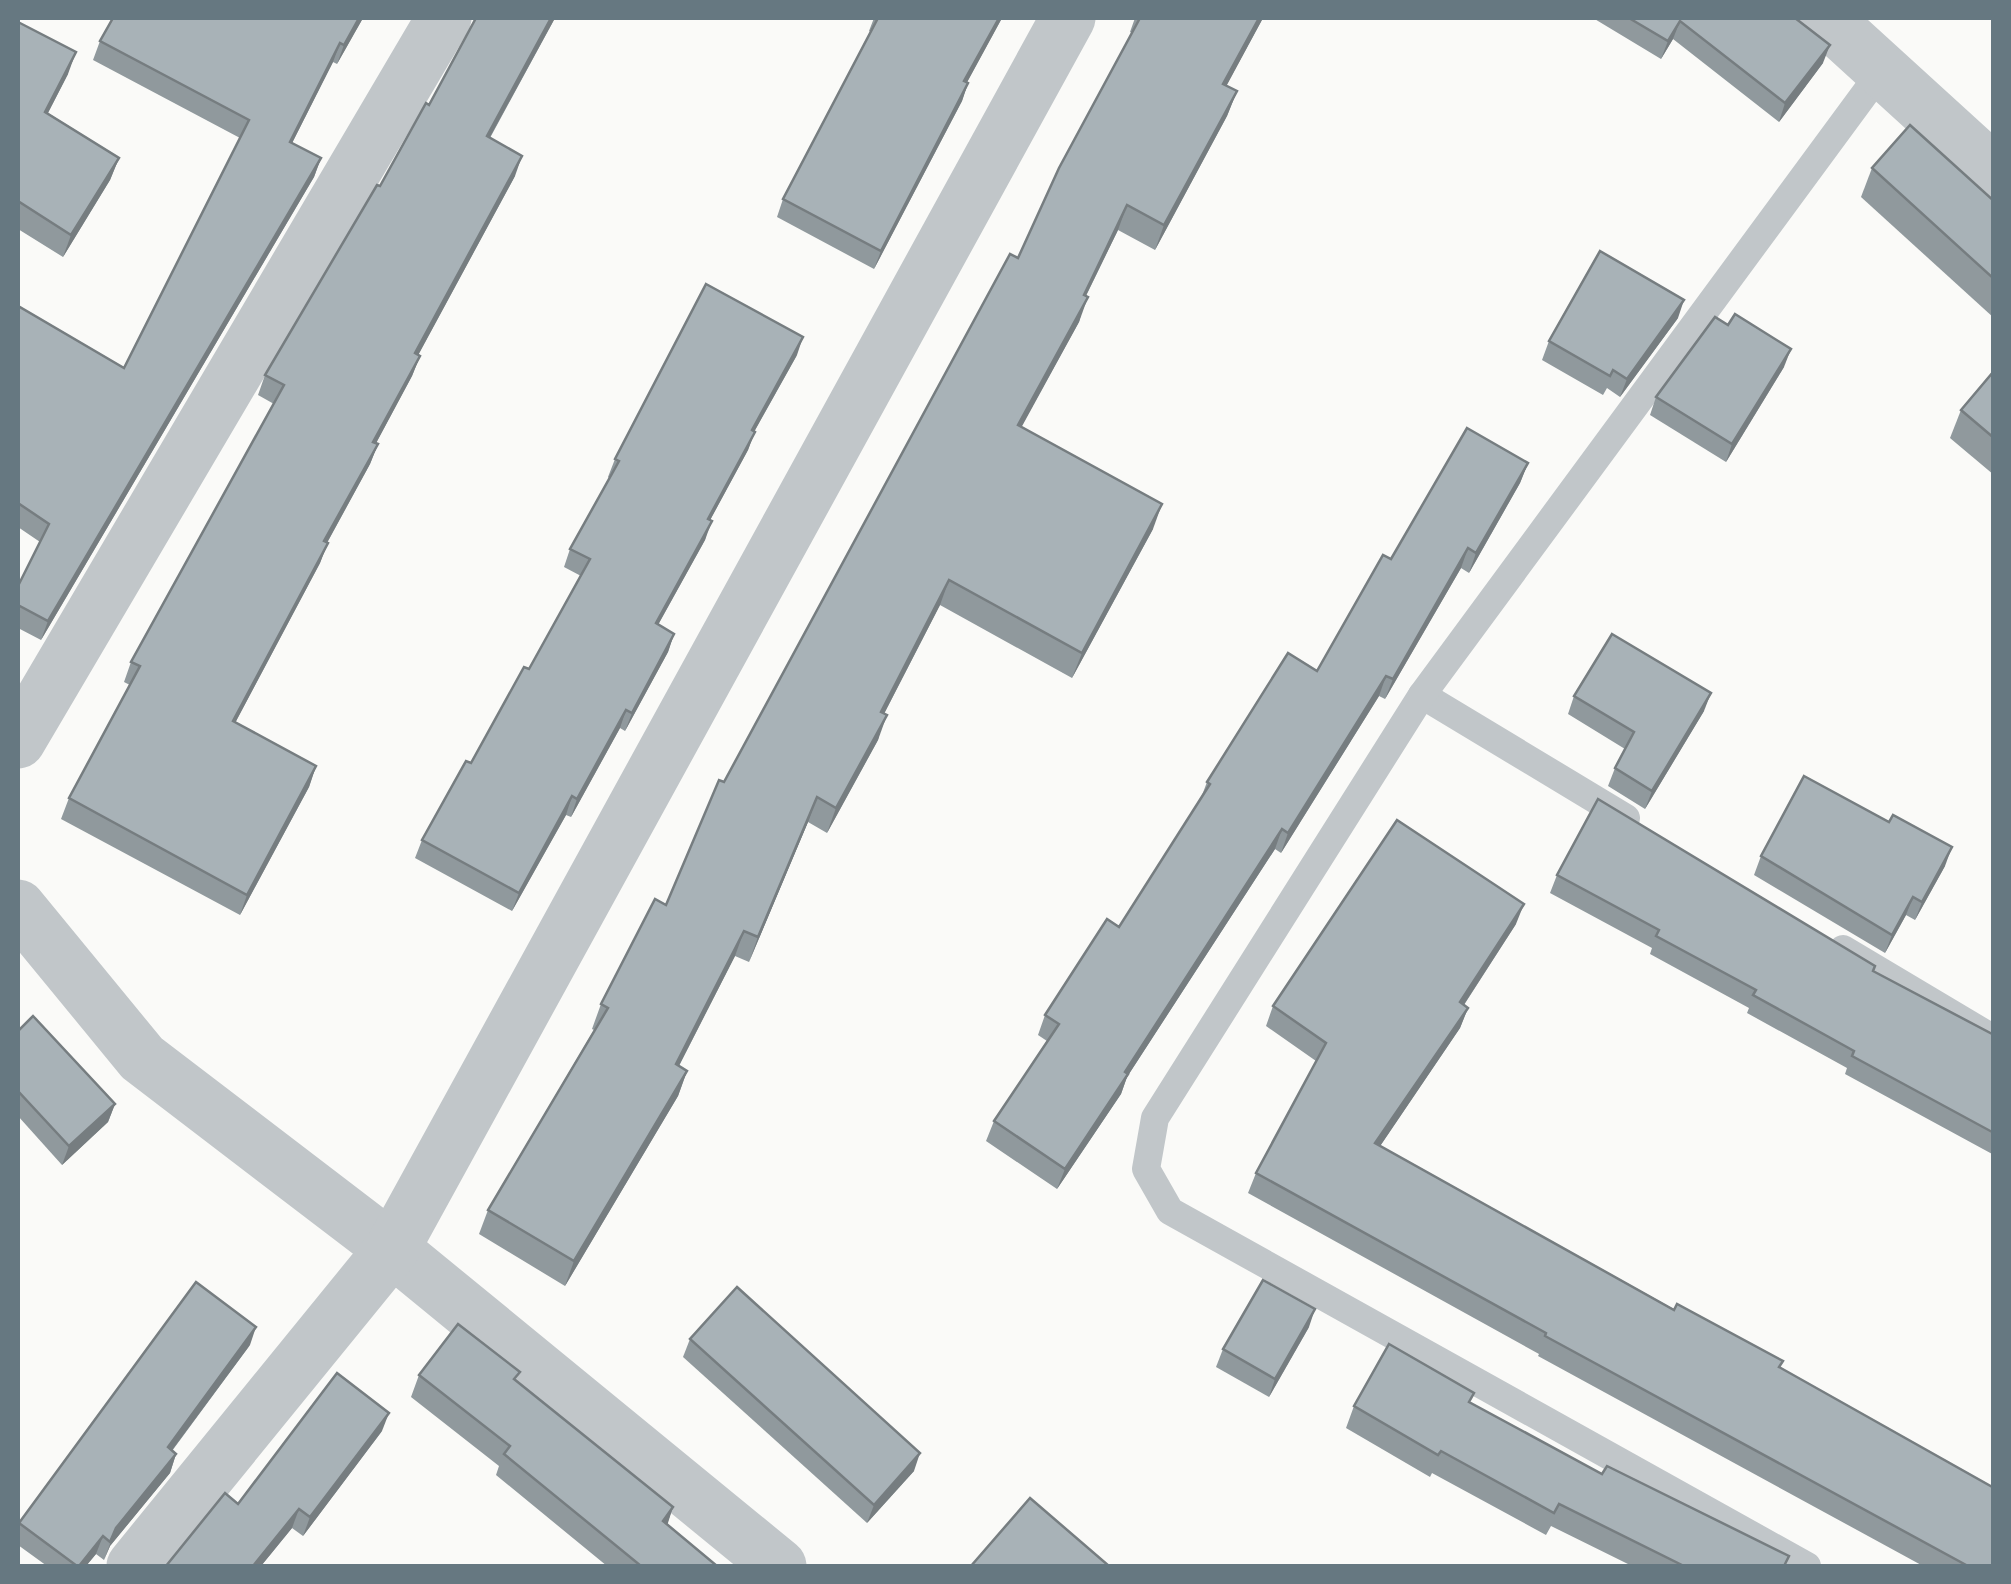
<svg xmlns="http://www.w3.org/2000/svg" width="2011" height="1584" font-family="'Titillium Web',sans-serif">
<rect width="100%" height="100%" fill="#fafaf8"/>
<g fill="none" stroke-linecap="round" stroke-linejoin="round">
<!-- service -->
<g stroke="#c1c6c9" stroke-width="28">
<polyline points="1422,695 1626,818"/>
<polyline points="1843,949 1994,1039"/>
<polyline points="1807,1566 1170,1211 1146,1169 1155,1118 1422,695 1883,69"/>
</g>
<!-- minor -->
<g stroke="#c1c6c9" stroke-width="55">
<polyline points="18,741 444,18"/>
<polyline points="18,907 142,1058 392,1249 779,1566"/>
<polyline points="134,1566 392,1249 1068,18"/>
</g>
<!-- tertiary -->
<polyline stroke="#c1c6c9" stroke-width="55" points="1825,18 1994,172"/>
</g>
<!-- wall -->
<g fill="#90999d">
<polygon points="113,18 363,18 337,64 333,62 292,143 321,158 314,177 41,640 18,628 18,586 40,542 18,527 18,306 124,368 240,138 93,60 100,41"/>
<polygon points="555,18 490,138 515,176 418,355 420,356 412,376 376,443 378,444 370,464 327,543 320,563 235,723 316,766 309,787 240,915 61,819 69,798 130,685 124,682 131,662 274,404 258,395 265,375 429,105"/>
<polygon points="874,18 1002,18 967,82 968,83 962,101 874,269 777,217 783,199 871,32 869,31"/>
<polygon points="1135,18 1263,18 1226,86 1237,91 1227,116 1155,250 1118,230 1086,296 1079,322 1021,427 1153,529 1072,678 940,605 884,714 878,740 827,833 808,822 749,962 735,956 679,1066 687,1071 678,1096 565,1286 479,1234 488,1210 594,1030 592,1029 601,1004 666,905 724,782 1018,258 1132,33 1130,32"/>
<polygon points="1593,18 1795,18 1823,63 1779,122 1673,39 1661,59"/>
<polygon points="18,22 68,74 48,113 119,158 110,180 63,257 18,229"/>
<polygon points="1872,168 1994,201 1994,318 1861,197"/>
<polygon points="1678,318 1620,397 1607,388 1603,395 1542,360 1549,341"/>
<polygon points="797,355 754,432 748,450 710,520 705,540 658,625 674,634 668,652 625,731 620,728 571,817 566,815 512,911 415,858 422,840 529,669 581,576 564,567 570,549 609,478 608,477 615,459"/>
<polygon points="1784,367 1726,462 1650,415 1656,397"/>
<polygon points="1994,371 1994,475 1950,438 1961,410"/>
<polygon points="1528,463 1520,483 1469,573 1461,568 1385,699 1379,696 1281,853 1275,849 1127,1077 1121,1094 1057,1189 986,1141 994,1121 1047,1041 1038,1035 1045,1015 1119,927 1201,798 1207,782 1317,671 1391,559"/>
<polygon points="1574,696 1704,711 1645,809 1608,786 1615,768 1625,749 1568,714"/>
<polygon points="1761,856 1945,866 1915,920 1906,915 1885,953 1754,875"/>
<polygon points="1557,875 1873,971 1994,1035 1994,1155 1845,1074 1847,1068 1747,1013 1749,1008 1650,954 1652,948 1550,893"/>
<polygon points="1516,924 1464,1005 1468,1008 1460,1028 1380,1146 1780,1368 1994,1566 1923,1566 1538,1356 1539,1354 1248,1193 1256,1173 1316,1061 1266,1026 1273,1006"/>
<polygon points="18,1031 115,1104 108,1122 62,1165 18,1116"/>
<polygon points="1309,1327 1269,1397 1216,1367 1223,1349"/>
<polygon points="690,1339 914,1471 867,1523 683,1357"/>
<polygon points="250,1345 172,1451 176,1454 170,1473 110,1546 104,1560 96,1554 86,1566 47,1566 18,1545 19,1523"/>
<polygon points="419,1375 516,1381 673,1507 667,1524 717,1566 607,1566 496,1475 499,1466 411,1397"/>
<polygon points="1470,1403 1602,1474 1789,1556 1785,1566 1632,1566 1551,1526 1546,1535 1432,1473 1430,1477 1346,1428 1354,1406"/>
<polygon points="382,1431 303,1536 292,1528 261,1566 166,1566 238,1504"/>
</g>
<!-- shaded-wall -->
<g fill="#767d80">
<polygon points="359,18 363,18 337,64 344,45"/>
<polygon points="551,18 555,18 479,157 487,136"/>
<polygon points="999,18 1002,18 958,99 964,81"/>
<polygon points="1259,18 1263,18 1214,109 1223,84"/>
<polygon points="1680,21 1673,39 1661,59 1668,41"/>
<polygon points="340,43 333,62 283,161 290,142"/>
<polygon points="1830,45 1823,63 1779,122 1785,103"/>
<polygon points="76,52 68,74 37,134 45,112"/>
<polygon points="968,83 962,101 874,269 881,251"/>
<polygon points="1237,91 1227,116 1155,250 1164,225"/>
<polygon points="522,156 515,176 408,374 415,353"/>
<polygon points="119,158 110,180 63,257 71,235"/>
<polygon points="321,158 314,177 41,640 48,621"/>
<polygon points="1127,205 1118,230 1074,320 1084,295"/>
<polygon points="1088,297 1079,322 1009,450 1018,425"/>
<polygon points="1684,300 1678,318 1620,397 1627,379"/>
<polygon points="803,337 797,355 745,448 752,430"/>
<polygon points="1791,349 1784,367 1726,462 1732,444"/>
<polygon points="420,356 412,376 366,462 373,442"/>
<polygon points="755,432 748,450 701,537 708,519"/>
<polygon points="378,444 370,464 317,561 324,541"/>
<polygon points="1528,463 1520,483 1469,573 1476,553"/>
<polygon points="1162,504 1153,529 1072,678 1082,653"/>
<polygon points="712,521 705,540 649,641 656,623"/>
<polygon points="328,543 320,563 225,742 233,721"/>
<polygon points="1468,548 1461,568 1385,699 1393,679"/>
<polygon points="949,580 940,605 872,737 881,712"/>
<polygon points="674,634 668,652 625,731 632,713"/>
<polygon points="1386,676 1379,696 1281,853 1288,833"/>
<polygon points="1711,693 1704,711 1645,809 1652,791"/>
<polygon points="626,710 620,728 571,817 577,799"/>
<polygon points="887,715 878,740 827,833 836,808"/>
<polygon points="316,766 309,787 240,915 247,895"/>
<polygon points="572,796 566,815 512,911 519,893"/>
<polygon points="817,797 808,822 749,962 758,937"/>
<polygon points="1282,829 1275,849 1127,1077 1121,1094 1057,1189 1065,1169 1125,1072"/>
<polygon points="1952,847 1945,866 1915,920 1922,902"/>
<polygon points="1913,897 1906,915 1885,953 1892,935"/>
<polygon points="1524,904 1516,924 1452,1023 1460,1002"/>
<polygon points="744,931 735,956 667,1089 676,1064"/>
<polygon points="1468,1008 1460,1028 1368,1164 1375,1143"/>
<polygon points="687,1071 678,1096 565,1286 574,1261"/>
<polygon points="115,1104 108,1122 62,1165 69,1146"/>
<polygon points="1315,1309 1309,1327 1269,1397 1275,1379"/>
<polygon points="256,1327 250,1345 161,1465 168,1447"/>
<polygon points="389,1413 382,1431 303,1536 310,1517"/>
<polygon points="920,1453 914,1471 867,1523 874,1505"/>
<polygon points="176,1454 170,1473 110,1546 104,1560 116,1528"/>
<polygon points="673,1507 666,1529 663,1521"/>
<polygon points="299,1509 292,1528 261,1566 253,1566"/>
<polygon points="103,1536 96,1554 86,1566 79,1566"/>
</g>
<!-- building -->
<g fill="#a8b2b7" stroke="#767d80" stroke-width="2.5">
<polygon points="113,18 359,18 344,45 340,43 290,142 321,158 48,621 18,605 18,586 49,524 18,503 18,306 124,368 249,120 100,41"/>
<polygon points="476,18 551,18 487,136 522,156 415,353 420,356 373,442 378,444 324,541 328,543 233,721 316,766 247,895 69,798 140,666 131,662 284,385 265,375 377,185 380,186 426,103 429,105"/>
<polygon points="878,18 999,18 964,81 968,83 881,251 783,199"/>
<polygon points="1140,18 1259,18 1223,84 1237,91 1164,225 1127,205 1084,295 1088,297 1018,425 1162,504 1082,653 949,580 881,712 887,715 836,808 817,797 758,937 744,931 676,1064 687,1071 574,1261 488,1210 608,1008 601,1004 655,899 666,905 719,780 724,782 1010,254 1018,258 1059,168"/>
<polygon points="1629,18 1795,18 1830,45 1785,103 1680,21 1668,41"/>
<polygon points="18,22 76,52 45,112 119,158 71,235 18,201"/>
<polygon points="1910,125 1994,201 1994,279 1872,168"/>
<polygon points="1600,251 1684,300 1627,379 1613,370 1610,376 1549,341"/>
<polygon points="706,284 803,337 752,430 755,432 708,519 712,521 656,623 674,634 632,713 626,710 577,799 572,796 519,893 422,840 466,761 471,763 524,667 529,669 590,559 570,549 619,461 615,459"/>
<polygon points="1735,314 1791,349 1732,444 1656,397 1715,317 1728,325"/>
<polygon points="1994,371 1994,438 1961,410"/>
<polygon points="1467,428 1528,463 1476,553 1468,548 1393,679 1386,676 1288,833 1282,829 1125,1072 1128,1074 1065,1169 994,1121 1059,1024 1045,1015 1107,919 1119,927 1210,784 1207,782 1288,653 1317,671 1383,555 1391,559"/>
<polygon points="1612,634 1711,693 1652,791 1615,768 1634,732 1574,696"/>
<polygon points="1804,776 1889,822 1893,815 1952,847 1922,902 1913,897 1892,935 1761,856"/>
<polygon points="1598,799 1875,966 1873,971 1994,1035 1994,1133 1852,1056 1854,1051 1753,995 1756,990 1656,936 1659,930 1557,875"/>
<polygon points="1397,820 1524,904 1460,1002 1468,1008 1375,1143 1674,1310 1677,1304 1783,1361 1779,1367 1994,1488 1994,1566 1968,1566 1545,1336 1546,1333 1256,1173 1326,1043 1273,1006"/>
<polygon points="33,1016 115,1104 69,1146 18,1091 18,1031"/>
<polygon points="1263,1280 1315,1309 1275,1379 1223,1349"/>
<polygon points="196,1282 256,1327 168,1447 176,1454 116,1528 110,1542 103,1536 79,1566 77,1566 19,1523"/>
<polygon points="737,1287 920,1453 874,1505 690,1339"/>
<polygon points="458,1324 520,1372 514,1379 673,1507 663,1521 717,1566 641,1566 504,1454 510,1446 419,1375"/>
<polygon points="1389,1344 1474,1393 1469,1402 1602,1474 1607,1466 1789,1556 1784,1566 1684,1566 1559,1504 1554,1513 1441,1451 1438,1455 1354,1406"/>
<polygon points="337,1373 389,1413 310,1517 299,1509 253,1566 166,1566 225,1493 238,1504"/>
<polygon points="1030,1498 1109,1566 971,1566"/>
</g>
<!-- border -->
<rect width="2011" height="1584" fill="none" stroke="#667881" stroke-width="40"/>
</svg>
